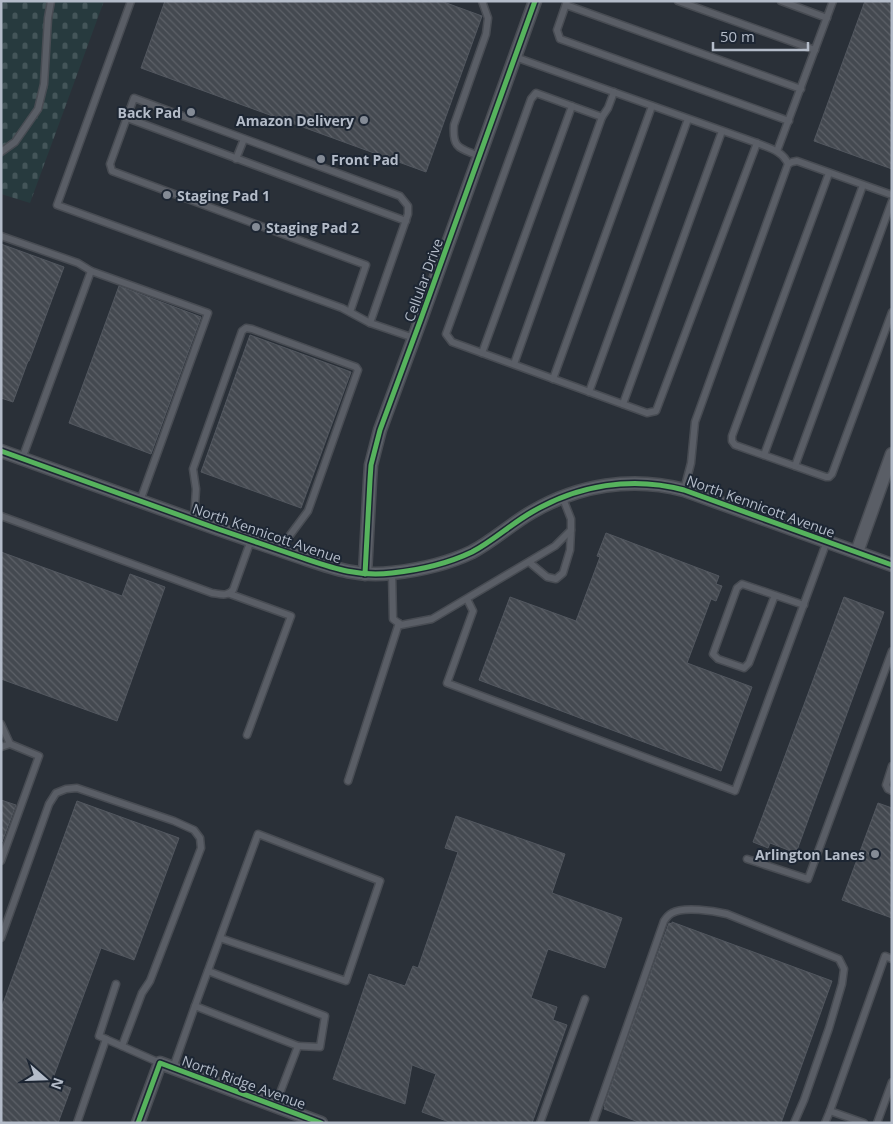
<svg xmlns="http://www.w3.org/2000/svg" width="893" height="1124" font-family="'Open Sans',sans-serif">
<defs>
<pattern id="cemetery-stones" width="16" height="16" patternUnits="userSpaceOnUse" patternTransform="scale(1.25)"><rect width="16" height="16" fill="#273a3e"/><path d="M2 7V4a2 2 0 0 1 4 0v3zM10 15v-3a2 2 0 0 1 4 0v3z" fill="#445559"/></pattern>
<pattern id="building-back-hatch" width="6" height="6" patternUnits="userSpaceOnUse" patternTransform="scale(1.25)"><rect width="6" height="6" fill="#444950"/><path d="M-1 5l2 2M0 0l6 6M5-1l2 2" fill="none" stroke="#5d6168"/></pattern>
</defs>
<rect width="100%" height="100%" fill="#2a3038"/>
<!-- cemetery -->
<polygon fill="url(#cemetery-stones)" points="1,1 104,1 30,203 1,194"/>
<!-- building -->
<g fill="url(#building-back-hatch)" stroke="#52575f">
<polygon points="165,1 441,1 482,16 426,172 141,68"/>
<polygon points="865,1 892,1 892,169 814,141"/>
<polygon points="1,244 64,267 29,361 28,361 13,402 1,398"/>
<polygon points="119,286 201,317 151,454 69,423"/>
<polygon points="250,335 351,372 301,508 201,472"/>
<polygon points="606,533 719,576 716,584 722,586 716,601 711,599 687,663 752,687 721,771 479,680 510,597 576,621 600,557 597,556"/>
<polygon points="1,552 122,596 130,574 165,587 117,721 1,679"/>
<polygon points="844,597 884,612 796,853 770,843 768,848 753,842"/>
<polygon points="1,800 16,805 2,842 1,842"/>
<polygon points="77,801 179,838 134,960 101,948 52,1081 71,1088 58,1123 1,1123 1,1009"/>
<polygon points="878,803 892,808 892,918 842,900"/>
<polygon points="456,816 565,854 552,893 622,918 605,968 548,949 531,998 557,1007 553,1020 567,1025 532,1123 452,1123 422,1112 436,1074 412,1065 405,1104 333,1079 369,974 405,986 413,966 418,968 458,852 445,848"/>
<polygon points="672,922 832,981 781,1123 641,1123 604,1109 605,1107 604,1106 651,972 669,923 672,924"/>
</g>
<g fill="none" stroke-linecap="round" stroke-linejoin="round">
<defs>
<g id="lane">
<polyline points="131,1 57,205 342,308 370,323 414,338"/>
<polyline points="567,1 557,30 560,39 789,121"/>
<polyline points="678,1 815,50"/>
<polyline points="781,1 827,18"/>
<polyline points="566,5 801,89"/>
<path d="M 515,57 L 757,143 C 769,148 783,151 788,164 L 695,422 L 691,463 L 684,490"/>
<polyline points="614,92 608,108 602,117 536,93 531,99 446,334 452,342 647,413 656,411 757,143"/>
<polyline points="127,118 406,221"/>
<polyline points="777,151 833,1"/>
<polyline points="1,152 15,142 38,109 44,84 48,18 51,1"/>
<path d="M 479,156 C 460,148 452,149 454,125 L 486,34 L 488,18 L 482,1"/>
<polyline points="236,159 244,139"/>
<polyline points="788,164 792,162 797,161 892,195"/>
<polyline points="829,173 732,436 732,441 735,445 826,477 829,477 832,474 892,312"/>
<polyline points="1,236 78,263 91,271 208,313 140,501"/>
<polyline points="350,312 366,265 112,171 110,164 134,98 400,196 408,206 408,214 370,323"/>
<polyline points="482,353 572,106"/>
<polyline points="514,364 602,117"/>
<polyline points="553,379 652,106"/>
<polyline points="589,392 688,119"/>
<polyline points="623,404 722,131"/>
<polyline points="764,455 863,185"/>
<polyline points="22,459 91,271"/>
<polyline points="795,466 892,201"/>
<path d="M 1,516 L 212,593 C 220,594 227,597 233,590 L 251,540"/>
<polyline points="194,520 196,489 193,469 242,331 246,328 252,329 356,367 358,370 308,511 279,550"/>
<polyline points="529,562 547,577 556,579 563,573 570,550 571,530"/>
<polyline points="392,573 393,619 401,625 432,619 555,546 571,530 571,519 562,496"/>
<polyline points="230,594 291,616 247,735"/>
<polyline points="775,595 749,663 744,668 718,659 713,654 737,588 742,584 804,605"/>
<polyline points="467,599 473,611 447,683 735,791 827,541"/>
<polyline points="1,724 10,744 1,747"/>
<polyline points="892,766 886,785 888,789 892,791"/>
<polyline points="348,781 399,623"/>
<polyline points="747,859 808,879 892,651"/>
<polyline points="1,861 39,756 10,744"/>
<polyline points="1,938 49,804 56,793 66,789 77,788 174,821 194,830 200,838 201,848 150,981 142,993 122,1046"/>
<polyline points="208,971 325,1016 320,1047 298,1046"/>
<polyline points="116,984 99,1036 160,1063"/>
<polyline points="195,1006 258,834 380,881 346,981 220,938"/>
<polyline points="173,1068 195,1006 298,1046 275,1106"/>
<polyline points="77,1123 106,1039"/>
<polyline points="540,1123 585,999"/>
<path d="M 593,1123 L 664,921 C 666,918 668,915 672,913 C 684,906 714,911 727,914 L 839,959 L 844,969 L 842,984 L 829,1028 L 804,1100 L 794,1123"/>
<polyline points="825,1123 830,1111"/>
<polyline points="864,1123 830,1111 885,956 892,959"/>
<polyline points="877,1123 892,1082"/>
</g>
<g id="street">
<path d="M 1,451 C 74,477 146,503 218,529 C 245,538 273,548 300,557 C 333,568 356,577 392,573 C 420,570 447,564 472,552 C 493,541 511,524 532,512 C 578,485 632,476 684,490 L 892,565"/>
<polyline points="857,552 892,454"/>
<polyline points="365,574 370,480 371,465 380,430 422,316 535,1"/>
<polyline points="138,1123 160,1063 321,1123"/>
</g>
</defs>
<!-- lane casing -->
<use href="#lane" stroke="#484c53" stroke-width="9"/>
<!-- street casing -->
<use href="#street" stroke="#484c53" stroke-width="15"/>
<!-- lane -->
<use href="#lane" stroke="#5a5e66" stroke-width="6"/>
<!-- street -->
<use href="#street" stroke="#5a5e66" stroke-width="12"/>
<defs>
<g id="cycleway">
<path d="M 1,451 C 74,477 146,503 218,529 C 245,538 273,548 300,557 C 333,568 356,577 392,573 C 420,570 447,564 472,552 C 493,541 511,524 532,512 C 578,485 632,476 684,490 L 892,565"/>
<polyline points="365,574 370,480 371,465 380,430 422,316 535,1"/>
<polyline points="138,1123 160,1063 321,1123"/>
</g>
</defs>
<!-- cycleway casing -->
<use href="#cycleway" stroke="#1d2633" stroke-width="8"/>
<!-- cycleway -->
<use href="#cycleway" stroke="#56b35d" stroke-width="5"/>
</g>
<!-- markers -->
<g fill="#848b96" stroke="#1d2633" stroke-width="2">
<circle cx="191" cy="112" r="5"/>
<circle cx="364" cy="120" r="5"/>
<circle cx="321" cy="159" r="5"/>
<circle cx="167" cy="195" r="5"/>
<circle cx="256" cy="227" r="5"/>
<circle cx="875" cy="854" r="5"/>
</g>
<g text-anchor="middle" dominant-baseline="central" stroke-width="4" stroke-linejoin="round" paint-order="stroke">
<!-- poi labels -->
<g font-size="14" font-weight="bold" fill="#b4bcc9" stroke="#1d2633" text-anchor="end">
<text x="181" y="112">Back Pad</text>
<text x="354" y="120">Amazon Delivery</text>
<text x="331" y="159" text-anchor="start">Front Pad</text>
<text x="177" y="195" text-anchor="start">Staging Pad 1</text>
<text x="266" y="227" text-anchor="start">Staging Pad 2</text>
<text x="865" y="854">Arlington Lanes</text>
</g>
<!-- street labels -->
<g font-size="14" fill="#b4bcc9" stroke="#1d2633">
<text transform="translate(423 280) rotate(-70)">Cellular Drive</text>
<text transform="translate(761 506) rotate(20)">North Kennicott Avenue</text>
<text transform="translate(267 533) rotate(19)">North Kennicott Avenue</text>
<text transform="translate(244 1082) rotate(20)">North Ridge Avenue</text>
</g>
</g>
<!-- border -->
<rect width="893" height="1124" fill="none" stroke="#b4bcc9" stroke-width="5"/>
<!-- north arrow -->
<g transform="translate(45 1079) rotate(110)" stroke="#1d2633" stroke-width="4" paint-order="stroke">
<path d="M0-4L9 19L0 12L-9 19Z" fill="#b4bcc9"/>
<text y="-8" font-size="14" font-weight="bold" text-anchor="middle" fill="#b4bcc9">N</text>
</g>
<!-- scale -->
<path d="M713 42v8h95v-8" fill="none" stroke="#b4bcc9" stroke-width="2.5"/>
<text x="720" y="42" font-size="15" fill="#b4bcc9" stroke="#1d2633" stroke-width="4" paint-order="stroke">50 m</text>
</svg>
